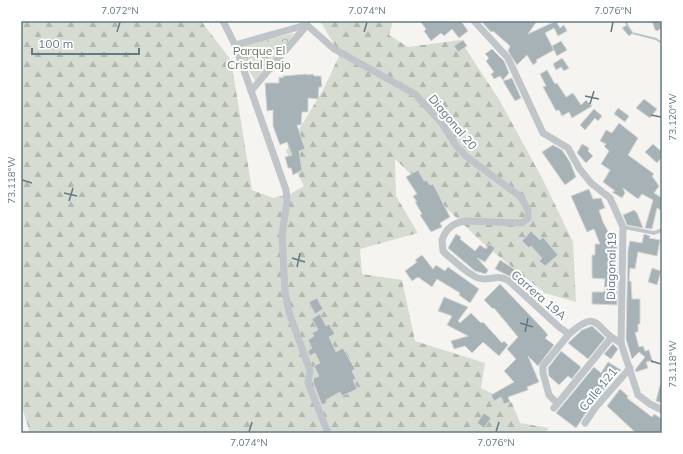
<svg xmlns="http://www.w3.org/2000/svg" width="683" height="454" font-family="Mulish,sans-serif">
<defs>
<pattern id="forest-firs" width="22" height="20" patternUnits="userSpaceOnUse"><rect width="22" height="20" fill="#d7dcd2"/><path d="M5 1l3.5 6h-7zM16 11l3.5 6h-7z" fill="#b2b7b0"/></pattern>
<pattern id="park-crowns" width="20" height="18" patternUnits="userSpaceOnUse"><rect width="20" height="18" fill="#d7dcd2"/><path d="M2 6a3 3 0 1 1 6 0M12 15a3 3 0 1 1 6 0" fill="none" stroke="#b2b7b0"/></pattern>
</defs>
<rect width="100%" height="100%" fill="#f5f4f1"/>
<!-- forest -->
<polygon fill="url(#forest-firs)" points="21,21 201,21 231,60 252,190 273,198 290,194 304,186 286,151 323,90 340,54 320,21 393,21 389,35 408,47 460,40 500,101 542,178 573,242 576,302 545,293 487,247 395,159 396,196 418,233 360,249 362,274 402,280 415,341 485,363 481,388 512,403 520,423 549,428 545,433 30,433 21,404"/>
<!-- park -->
<polygon fill="url(#park-crowns)" points="294,33 282,53 256,82 246,66 239,45"/>
<g fill="none" stroke-linecap="round" stroke-linejoin="round">
<!-- stream -->
<polyline stroke="#b5c6c8" stroke-width="2" points="625,21 632,33 656,39 662,43"/>
</g>
<!-- building -->
<g fill="#a6b2b5" stroke="#d6d6d4">
<polygon points="420,21 461,21 468,31 459,38 452,29 444,36 441,33 431,41 424,31 426,29"/>
<polygon points="481,21 537,21 528,34 556,21 560,28 564,25 567,31 558,36 554,28 545,33 554,50 536,60 537,62 533,65 527,55 517,65 508,51 510,46 493,31 491,32"/>
<polygon points="652,21 661,21 662,28 657,31 655,30"/>
<polygon points="627,25 633,33 629,36 622,28"/>
<polygon points="463,40 467,46 458,52 454,46"/>
<polygon points="561,41 567,50 557,56 552,46"/>
<polygon points="492,49 504,61 509,73 503,80 500,76 494,79 491,74 494,72 486,61 489,58 485,54"/>
<polygon points="562,58 569,68 564,71 561,67 556,70 553,64"/>
<polygon points="547,70 555,84 557,83 566,97 573,93 581,105 586,100 592,106 572,118 569,112 562,116 559,110 556,111 543,87 546,86 540,74"/>
<polygon points="307,74 307,75 313,74 314,76 321,76 322,87 319,87 318,99 308,98 308,112 302,112 301,125 297,125 305,149 299,151 302,170 293,175 291,168 288,168 285,157 292,155 287,142 280,145 273,126 273,110 267,111 265,83 279,83 279,77 283,78 283,76"/>
<polygon points="512,78 521,98 515,101 503,81"/>
<polygon points="644,99 657,109 650,118 636,108"/>
<polygon points="618,108 629,116 625,122 614,114"/>
<polygon points="594,109 602,116 598,121 595,118 585,130 580,125"/>
<polygon points="619,123 638,138 628,155 654,174 652,176 659,186 654,193 662,198 662,211 657,208 652,229 645,228 653,200 642,194 638,199 623,188 625,193 622,198 612,192 615,191 603,182 610,170 601,164 609,151 604,146 606,144 600,141 606,130 612,133"/>
<polygon points="582,144 589,148 588,151 593,156 586,163 577,153"/>
<polygon points="653,144 662,152 662,157 657,163 645,152"/>
<polygon points="553,145 562,150 570,162 576,177 565,185 542,152"/>
<polygon points="418,170 424,181 426,180 430,185 433,184 450,217 440,223 442,227 431,232 420,215 422,214 415,202 417,202 413,196 417,194 406,177"/>
<polygon points="589,189 593,199 601,198 605,208 599,210 603,222 614,243 617,243 617,305 592,304 592,292 604,292 605,279 592,278 592,255 595,255 595,244 600,244 594,229 587,232 571,196"/>
<polygon points="634,210 637,213 643,228 627,225 623,215"/>
<polygon points="531,231 540,240 543,237 558,255 545,266 539,261 542,258 531,246 529,248 522,241"/>
<polygon points="456,234 461,237 460,239 475,251 480,245 486,249 489,244 495,248 485,262 477,258 488,270 486,274 475,271 448,248"/>
<polygon points="644,234 650,236 649,238 660,240 657,256 638,252 635,269 630,268 629,281 631,281 632,299 640,299 640,324 638,324 638,332 635,332 639,347 643,346 645,351 649,350 653,363 650,361 646,362 648,368 636,372 635,370 645,357 639,352 632,359 626,339 628,250 630,241 642,243"/>
<polygon points="422,255 433,269 436,265 445,271 448,267 479,289 470,303 459,295 460,293 437,279 432,287 418,277 412,281 405,271 417,262 415,260"/>
<polygon points="500,260 514,269 529,283 525,289 511,277 495,269"/>
<polygon points="652,268 661,271 657,285 648,282"/>
<polygon points="500,284 543,329 548,335 545,338 554,345 538,366 528,356 539,382 527,387 528,390 508,397 510,402 504,404 501,397 494,401 491,395 514,382 504,371 516,359 507,349 518,337 494,308 493,309 484,300"/>
<polygon points="444,297 468,307 458,321 460,323 471,313 481,323 483,322 502,343 504,341 508,345 499,356 483,342 472,353 465,346 454,349 451,341 468,336 447,325 452,316 438,311"/>
<polygon points="317,298 323,309 315,314 309,302"/>
<polygon points="320,314 326,326 329,324 335,334 329,337 336,352 343,348 355,369 352,371 356,379 353,380 357,389 342,396 340,392 326,400 327,402 322,405 313,382 314,378 319,376 314,366 320,363 315,353 310,356 308,351 312,348 308,340 314,336 312,333 318,330 312,319"/>
<polygon points="592,326 605,338 588,359 568,343 582,330"/>
<polygon points="613,344 618,349 611,359 604,354"/>
<polygon points="561,351 581,367 572,379 568,376 559,385 549,376 548,368"/>
<polygon points="608,362 621,370 591,405 576,428 556,413 594,367 601,373"/>
<polygon points="660,385 662,385 662,403 656,401"/>
<polygon points="620,389 628,396 627,398 652,417 654,414 662,419 662,433 636,433 607,406"/>
<polygon points="484,413 491,418 484,428 477,423"/>
</g>
<g fill="none" stroke-linecap="round" stroke-linejoin="round">
<!-- service -->
<polyline stroke="#bfc5c8" stroke-width="3.5" points="623,227 654,233 662,230"/>
<!-- minor -->
<g stroke="#bfc5c8" stroke-width="7">
<polyline points="223,21 235,45 286,190 287,201 282,235 285,292 289,312 310,371 308,383 328,433"/>
<path d="M 305,21 L 307,25 L 334,49 L 415,94 L 441,122 L 457,147 L 467,157 L 521,197 L 528,210 L 528,218 L 522,223 L 467,221 C 455,222 446,228 442,240 L 443,251 L 447,255 C 456,262 467,274 478,278 C 490,282 496,273 509,281 L 559,327 L 569,334 C 601,306 594,331 621,343"/>
<polyline points="474,21 508,58 543,133 568,148 579,168 591,183 610,198 623,227 621,343 638,395 650,404 662,410"/>
<polyline points="235,45 306,25"/>
<polyline points="251,91 307,25"/>
<polyline points="557,403 549,395 543,373 543,366 569,334"/>
<polyline points="554,408 611,338"/>
<polyline points="585,423 595,408 630,368"/>
</g>
</g>
<!-- ticks -->
<path fill="none" stroke="#627a84" stroke-width="1.5" d="M 117,32 L 120,22M 364,32 L 367,22M 611,32 L 613,22M 585,96 L 599,99M 590,104 L 594,91M 651,115 L 661,117M 22,180 L 32,183M 64,193 L 77,196M 69,201 L 73,188M 292,258 L 305,262M 297,267 L 300,253M 520,323 L 533,327M 525,332 L 528,318M 651,361 L 661,364M 249,432 L 252,422M 496,432 L 499,422"/>
<g text-anchor="middle" dominant-baseline="central" stroke-width="4" stroke-linejoin="round" paint-order="stroke">
<!-- park labels -->
<g font-size="12" fill="#6a7a61" stroke="#fff">
<text x="259" y="50">Parque El<tspan x="259" dy="14">Cristal Bajo</tspan></text>
</g>
<!-- street labels -->
<g font-size="12" fill="#627a84" stroke="#fff">
<text transform="translate(453 122) rotate(50)">Diagonal 20</text>
<text transform="translate(611 266) rotate(-89)">Diagonal 19</text>
<text transform="translate(539 295) rotate(41)">Carrera 19A</text>
<text transform="translate(598 389) rotate(-51)">Calle 121</text>
</g>
</g>
<!-- border -->
<rect width="683" height="454" fill="none" stroke="#ffffff" stroke-width="44"/>
<!-- scale -->
<path d="M32 48v6h107v-6" fill="none" stroke="#627a84" stroke-width="2"/>
<text x="38" y="48" font-size="12" fill="#627a84" stroke="#ffffff" stroke-width="3" paint-order="stroke">100 m</text>
<rect x="22" y="22" width="639" height="410" fill="none" stroke="#627a84" stroke-width="1.5"/>
<g font-size="10" text-anchor="middle" fill="#627a84">
<text x="120" y="14">7.072°N</text>
<text x="367" y="14">7.074°N</text>
<text x="613" y="14">7.076°N</text>
<text transform="translate(672 117) rotate(-90)" y="4">73.120°W</text>
<text transform="translate(11 180) rotate(-90)" y="4">73.118°W</text>
<text transform="translate(672 364) rotate(-90)" y="4">73.118°W</text>
<text x="249" y="446">7.074°N</text>
<text x="496" y="446">7.076°N</text>
</g>
</svg>
